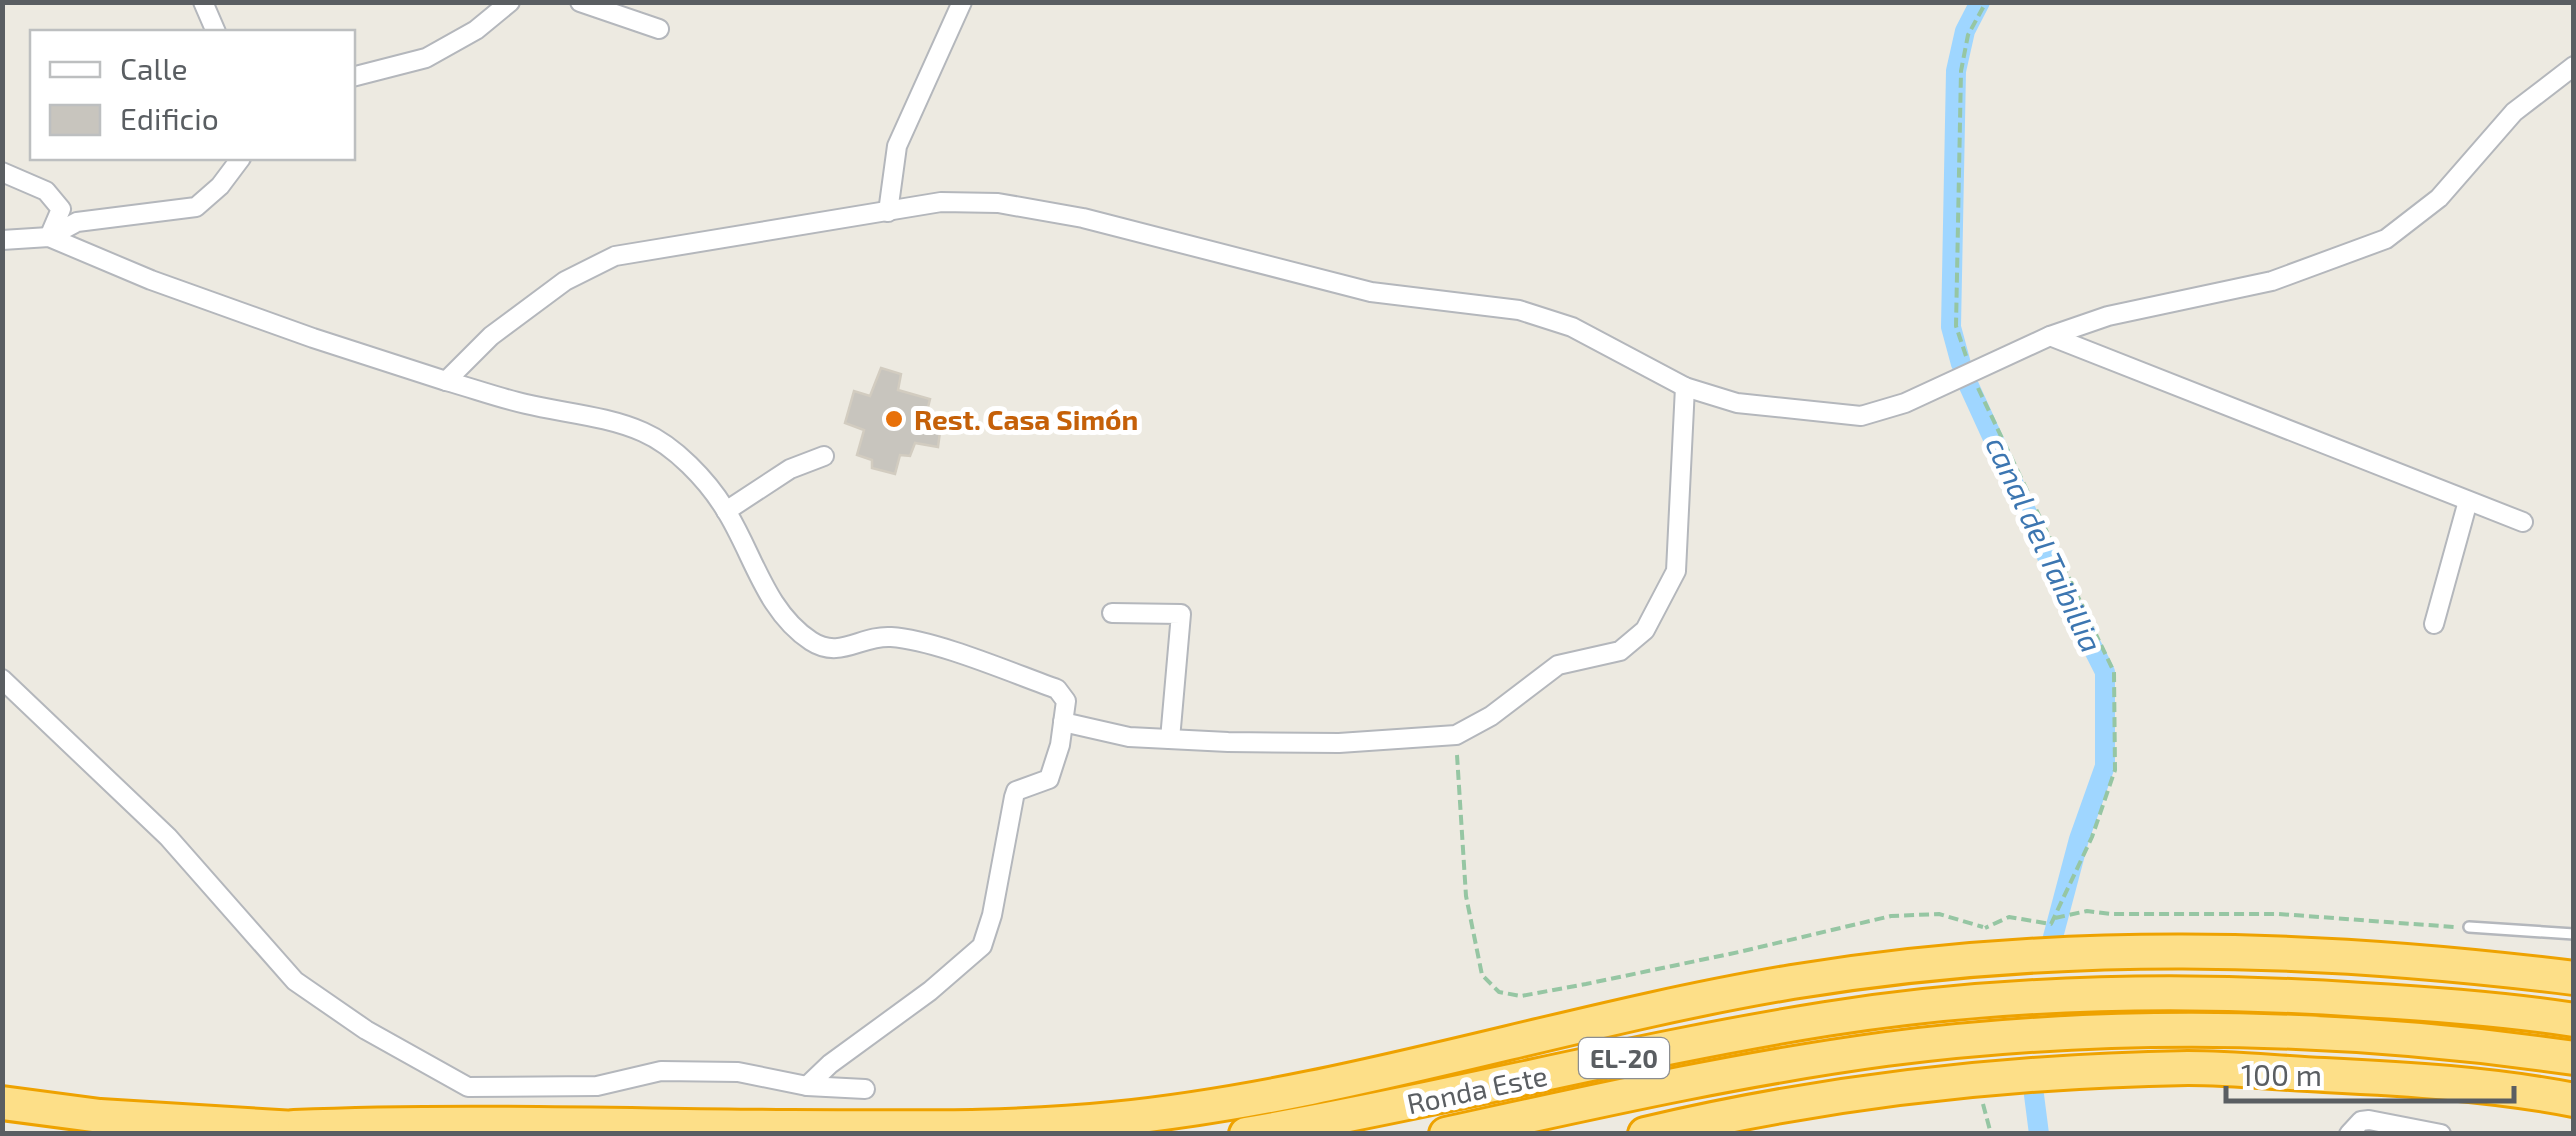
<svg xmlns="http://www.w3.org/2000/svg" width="2576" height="1136" font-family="'Exo 2',sans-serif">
<rect width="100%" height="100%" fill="#edeae1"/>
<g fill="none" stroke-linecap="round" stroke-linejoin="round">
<!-- canal -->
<g stroke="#9fd6ff" stroke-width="20">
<polyline points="1961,364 1951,327 1956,71 1965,31 1980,2"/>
<polyline points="1969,386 2049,561 2105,672 2105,766 2079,839 2053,937"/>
<polyline points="2034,1095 2039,1134"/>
</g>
</g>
<!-- building -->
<polygon fill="#c8c5be" stroke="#d2ccc0" stroke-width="2.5" points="881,368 901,374 898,390 930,399 927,411 942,416 938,447 915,443 910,456 900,455 895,474 872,468 872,460 857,455 864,430 845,423 854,391 870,396"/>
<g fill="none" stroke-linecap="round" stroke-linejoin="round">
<defs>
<polyline id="lane" points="2469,927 2574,934"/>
<g id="street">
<polyline points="203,2 216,32"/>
<polyline points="580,2 659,29"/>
<polyline points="352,77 426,58 476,30 510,2"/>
<polyline points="2,172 46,191 61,209 49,237"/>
<polyline points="888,212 897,146 962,2"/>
<polyline points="49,237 77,222 196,207 220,186 241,158"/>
<polyline points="2,240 49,237 151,280 313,338 446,381 491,336 565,281 615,256 941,202 998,203 1083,218 1371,292 1519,310 1572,327 1685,387 1737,403 1861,416 1905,403 2050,336 2108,316 2272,281 2386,239 2439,198 2514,112 2574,66"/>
<polyline points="2050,336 2523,522"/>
<path d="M 446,381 C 472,388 499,398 526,404 C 564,413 607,416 643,432 C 675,446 707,480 725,509 C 753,553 765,611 811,641 C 840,660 861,635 891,637 C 936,640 1012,673 1057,689 L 1066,701 L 1060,745 L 1049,779 L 1016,791 L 1014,797 L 992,915 L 982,946 L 930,991 L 830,1064 L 807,1086"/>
<polyline points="726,511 790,469 824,456"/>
<polyline points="1112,613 1181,614 1170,739"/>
<polyline points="2434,624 2468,501"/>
<polyline points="2,679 168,837 295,981 366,1030 468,1087 597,1086 661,1071 738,1072 807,1086 865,1089"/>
<polyline points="1063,722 1129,737 1228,742 1339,743 1456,735 1491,716 1558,665 1620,651 1645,630 1676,571 1685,387"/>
<polyline points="2349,1134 2361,1121 2369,1120 2441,1134"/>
</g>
<g id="highway">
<polyline points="2,1103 100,1116 312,1129"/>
<path d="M 294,1127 C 459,1120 625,1126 790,1127 C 898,1127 1005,1130 1113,1119 C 1343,1096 1564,1020 1792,982 C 2057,939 2308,945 2574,978"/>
<path d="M 1246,1134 C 1440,1101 1631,1050 1826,1019 C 2002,991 2184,988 2362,1000 C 2433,1004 2504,1009 2574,1020"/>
<path d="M 1446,1134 C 1592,1102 1737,1069 1886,1049 C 2113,1020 2346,1025 2574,1058"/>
<path d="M 1645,1134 C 1822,1092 2006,1071 2188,1068 C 2233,1068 2279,1073 2324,1075 C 2407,1079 2492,1084 2574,1100"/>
</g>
</defs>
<!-- lane casing -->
<use href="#lane" stroke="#b4b7bc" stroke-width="14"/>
<!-- street casing -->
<use href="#street" stroke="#b4b7bc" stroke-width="22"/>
<!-- highway casing -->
<use href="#highway" stroke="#eea200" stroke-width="38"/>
<!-- path -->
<g stroke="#96c6a3" stroke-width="4" stroke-dasharray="10 5" stroke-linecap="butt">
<polyline points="1966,356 1956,326 1961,71 1968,35 1986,2"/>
<polyline points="1978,388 2114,672 2115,770 2092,837 2051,924 2009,917 1985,928"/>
<polyline points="1457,755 1466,896 1482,975 1499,992 1521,996 1586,984 1739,952 1891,916 1939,914 1983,927"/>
<polyline points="2055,918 2087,911 2111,914 2279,914 2454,927"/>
<polyline points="1983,1104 1991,1134"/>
</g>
<!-- lane -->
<use href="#lane" stroke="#fff" stroke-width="9"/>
<!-- street -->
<use href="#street" stroke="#fff" stroke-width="18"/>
<!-- highway -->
<use href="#highway" stroke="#fddf88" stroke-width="32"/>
</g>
<!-- markers -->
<circle fill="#e8710a" stroke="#fff" stroke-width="4" cx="894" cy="419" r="10"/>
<g text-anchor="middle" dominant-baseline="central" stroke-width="10" stroke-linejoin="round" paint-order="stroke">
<!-- shield labels -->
<rect fill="#fff" stroke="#8c8e91" stroke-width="2.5" x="1579" y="1038" width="90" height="40" rx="8"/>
<g font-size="25" font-weight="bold" fill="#5a5e62">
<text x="1624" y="1058">EL-20</text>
</g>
<!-- food labels -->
<g font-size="28" font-weight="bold" fill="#c56008" stroke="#fff" text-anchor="start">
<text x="914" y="419">Rest. Casa Simón</text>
</g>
<!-- street labels -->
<g font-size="28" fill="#5a5e62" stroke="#fff">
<text transform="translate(1477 1089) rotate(-12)">Ronda Este</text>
</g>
<!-- water labels -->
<g font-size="30" font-style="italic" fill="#3c76b1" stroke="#fff">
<text transform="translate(2045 544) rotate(65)">canal del Taibillia</text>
</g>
</g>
<!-- border -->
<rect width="2576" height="1136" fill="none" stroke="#5a5e62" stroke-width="10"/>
<!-- legend -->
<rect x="30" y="30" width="325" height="130" fill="#ffffff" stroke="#bdbfc0" stroke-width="2.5"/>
<rect x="50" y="62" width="50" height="15" fill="#ffffff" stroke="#bdbfc0" stroke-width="2.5"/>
<text x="120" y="80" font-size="30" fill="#5a5e62">Calle</text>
<rect x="50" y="105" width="50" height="30" fill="#c8c5be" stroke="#bdbfc0" stroke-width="2.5"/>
<text x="120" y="130" font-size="30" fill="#5a5e62">Edificio</text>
<!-- scale -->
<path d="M2226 1086v15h288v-15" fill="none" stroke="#5a5e62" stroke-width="5"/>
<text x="2241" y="1086" font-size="30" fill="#5a5e62" stroke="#ffffff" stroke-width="8" paint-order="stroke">100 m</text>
</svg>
